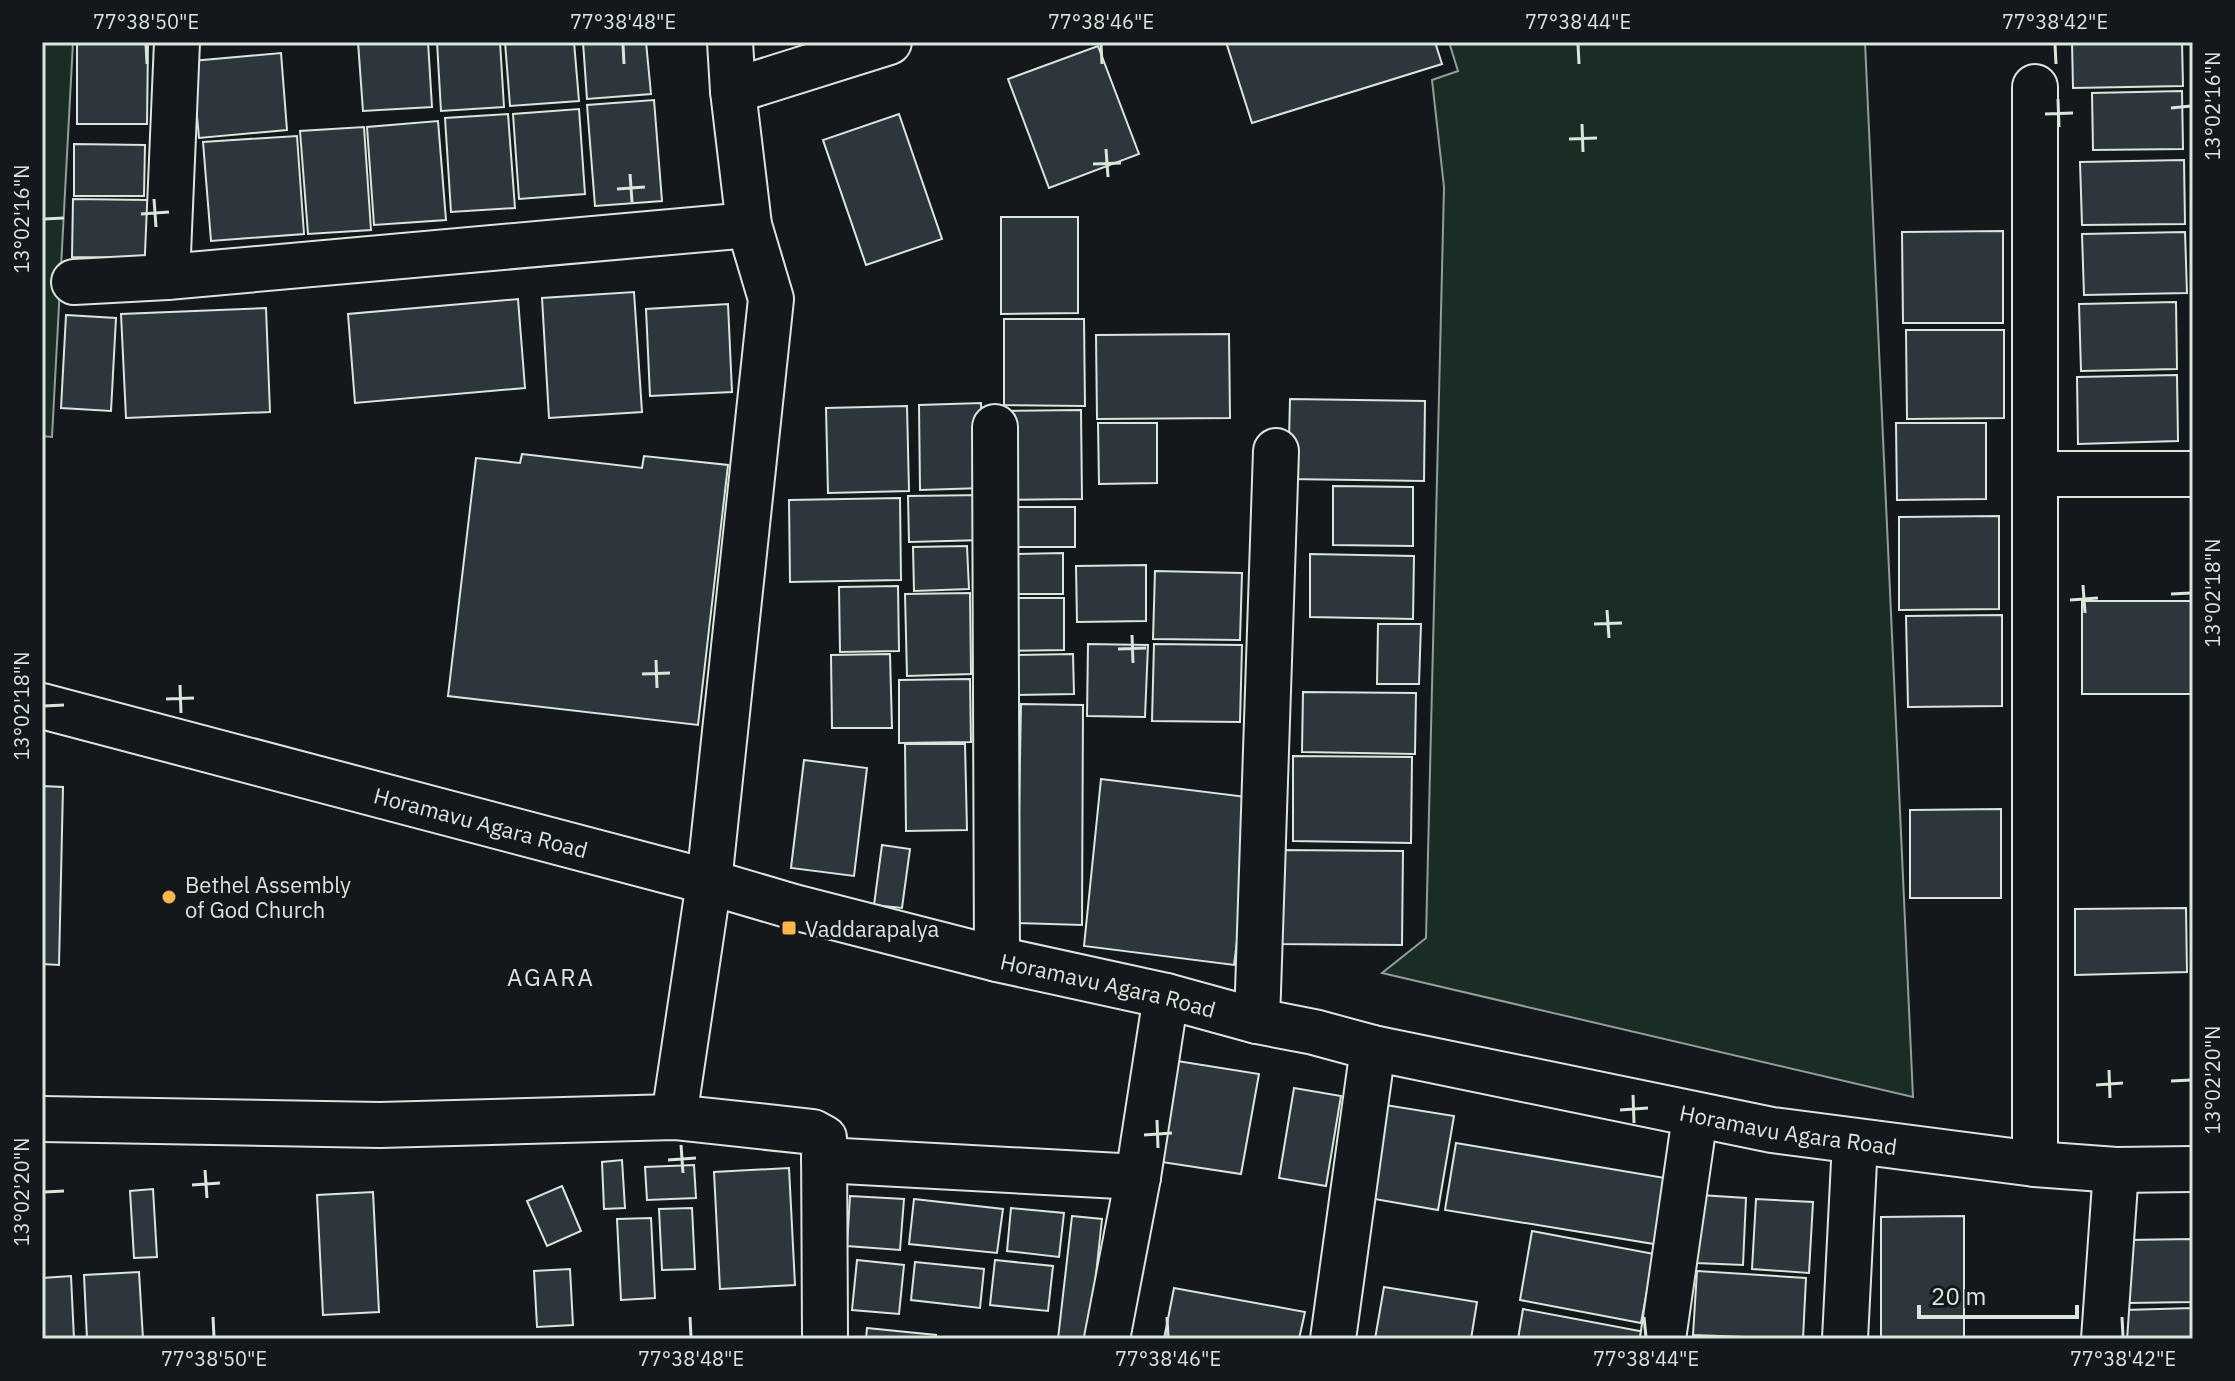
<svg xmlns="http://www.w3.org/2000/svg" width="2235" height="1381" font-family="'IBM Plex Sans',sans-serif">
<rect width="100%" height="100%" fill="#14181c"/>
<!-- green -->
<g fill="#1a2d24" stroke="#939e99" stroke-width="2">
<polygon points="42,42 73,42 52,437 42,436"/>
<polygon points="1449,42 1865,42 1913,1097 1382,973 1426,938 1444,187 1432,80 1458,71"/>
</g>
<!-- building -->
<g fill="#2c363c" stroke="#d8e6dc" stroke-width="2">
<polygon points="77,42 148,42 147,124 77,124"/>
<polygon points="358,42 428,42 432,107 363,111"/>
<polygon points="437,42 500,42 504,107 441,111"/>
<polygon points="505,42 574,42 579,101 510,106"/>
<polygon points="583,42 646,42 651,94 587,99"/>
<polygon points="1226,42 1435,42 1442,64 1252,123"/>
<polygon points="2072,42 2182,42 2183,86 2073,88"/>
<polygon points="1098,46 1139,154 1049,188 1008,79"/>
<polygon points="281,53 287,130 199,138 192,61"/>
<polygon points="2182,91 2183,149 2093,150 2092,93"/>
<polygon points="654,100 662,201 595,206 587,105"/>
<polygon points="579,109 585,194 519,199 513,114"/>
<polygon points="508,114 515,208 451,212 445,118"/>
<polygon points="899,114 942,239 866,265 823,140"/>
<polygon points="438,121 446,220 374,225 367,127"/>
<polygon points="364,127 371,230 308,234 300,131"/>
<polygon points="297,136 304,234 211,241 203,142"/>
<polygon points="74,144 145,145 144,196 74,196"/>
<polygon points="2184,160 2185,224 2082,225 2080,162"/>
<polygon points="73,199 148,200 146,258 72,257"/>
<polygon points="1001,217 1078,217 1078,313 1001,314"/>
<polygon points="2003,231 2003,323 1903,323 1902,232"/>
<polygon points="2185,232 2187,293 2084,295 2082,234"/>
<polygon points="634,292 642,412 549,418 542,298"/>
<polygon points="518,299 525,388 355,403 348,314"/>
<polygon points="2176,302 2177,369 2081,371 2079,304"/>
<polygon points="728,304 732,392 650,396 646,309"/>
<polygon points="266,308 270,412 126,418 121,314"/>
<polygon points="66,315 116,318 111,411 61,408"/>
<polygon points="1004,319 1084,319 1085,406 1004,405"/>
<polygon points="1906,330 2004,330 2004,418 1907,419"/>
<polygon points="1229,334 1230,418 1097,419 1096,335"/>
<polygon points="2177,375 2178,441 2078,444 2077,377"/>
<polygon points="1290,399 1425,401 1424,481 1288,479"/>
<polygon points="981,403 983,488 920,490 919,405"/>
<polygon points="907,406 909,491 828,493 826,408"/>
<polygon points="1081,410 1082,499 1006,500 1006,411"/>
<polygon points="1098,423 1157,423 1157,483 1099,484"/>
<polygon points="1896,423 1986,423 1986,499 1897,500"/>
<polygon points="522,454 642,468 644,456 728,465 698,725 448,696 476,458 520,463"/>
<polygon points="1333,486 1413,487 1413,546 1333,545"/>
<polygon points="983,495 984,540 909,542 908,496"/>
<polygon points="900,498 901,580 790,582 789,500"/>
<rect x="1018" y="507" width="57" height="40"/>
<polygon points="1999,516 1999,609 1899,610 1899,517"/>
<polygon points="967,546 969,589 914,591 913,547"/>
<polygon points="1063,553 1063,594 1014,594 1013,554"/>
<polygon points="1310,554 1414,556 1413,619 1310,617"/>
<polygon points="1146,565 1146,621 1077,622 1076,566"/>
<polygon points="1155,571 1242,573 1240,640 1153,639"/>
<polygon points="898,586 899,651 840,652 839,587"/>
<polygon points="970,593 971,674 907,676 905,594"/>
<polygon points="1003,598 1064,598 1064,650 1004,651"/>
<rect x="2082" y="601" width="111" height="93"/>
<polygon points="2002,615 2002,706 1908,707 1906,616"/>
<polygon points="1378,624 1421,624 1419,684 1377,684"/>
<polygon points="1088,644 1148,645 1145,717 1087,716"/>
<polygon points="1154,644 1242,645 1240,722 1152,721"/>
<polygon points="890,654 892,728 832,728 831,655"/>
<polygon points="1073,654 1074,694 1012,695 1012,655"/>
<polygon points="970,679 971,742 899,743 899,680"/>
<polygon points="1303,692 1416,693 1415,754 1302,752"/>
<polygon points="1021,704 1083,705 1082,925 1017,923"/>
<polygon points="905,744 965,744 967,830 906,831"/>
<polygon points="1293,756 1412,757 1411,843 1293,841"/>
<polygon points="804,760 867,768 854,876 791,868"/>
<polygon points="1101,779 1255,798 1234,965 1084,946"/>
<polygon points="42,786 63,787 59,965 42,964"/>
<polygon points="2001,809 2001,898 1910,898 1910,810"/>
<polygon points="882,845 910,849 902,908 874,905"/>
<polygon points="1278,850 1403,851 1402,945 1277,944"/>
<polygon points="2186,908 2187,972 2075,975 2075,909"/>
<polygon points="1171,1060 1259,1074 1241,1174 1155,1161"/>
<polygon points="1294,1088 1341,1096 1326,1186 1279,1178"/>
<polygon points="1379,1104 1454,1116 1438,1210 1363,1197"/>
<polygon points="1456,1143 1665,1178 1654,1244 1445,1210"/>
<polygon points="622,1160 625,1208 604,1209 602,1162"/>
<polygon points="694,1165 696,1198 647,1200 645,1167"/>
<polygon points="789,1168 795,1285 720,1289 714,1172"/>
<polygon points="562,1186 581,1231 547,1246 527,1201"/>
<polygon points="153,1189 157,1257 134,1258 130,1191"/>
<polygon points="373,1192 379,1312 323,1315 317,1195"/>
<polygon points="1700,1195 1746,1198 1743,1265 1696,1263"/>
<polygon points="850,1196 904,1199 900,1250 847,1246"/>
<polygon points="914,1199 1003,1209 997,1253 909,1244"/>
<polygon points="1756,1199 1813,1202 1809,1273 1752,1269"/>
<polygon points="692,1208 695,1269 662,1270 659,1209"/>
<polygon points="1011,1208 1064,1213 1059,1257 1007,1251"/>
<polygon points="1072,1216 1102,1219 1089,1339 1058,1339"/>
<polygon points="1964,1216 1964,1339 1881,1339 1881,1217"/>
<polygon points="651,1218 655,1298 621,1300 617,1219"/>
<polygon points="1532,1231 1654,1254 1641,1323 1520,1300"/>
<polygon points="2193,1239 2193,1302 2128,1303 2126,1240"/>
<polygon points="857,1260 904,1265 899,1314 852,1310"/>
<polygon points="995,1260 1053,1266 1048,1311 990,1305"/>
<polygon points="915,1262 984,1269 980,1308 911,1300"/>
<polygon points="570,1269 573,1325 537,1327 534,1271"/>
<polygon points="1697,1271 1806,1278 1803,1339 1693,1335"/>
<polygon points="139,1272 143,1339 87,1339 84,1275"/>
<polygon points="71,1276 74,1339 42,1339 42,1278"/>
<polygon points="1384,1287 1477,1302 1471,1339 1375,1339"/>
<polygon points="1174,1288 1305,1312 1299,1339 1164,1339"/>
<polygon points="2193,1308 2193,1339 2124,1339 2124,1310"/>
<polygon points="1523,1309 1645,1332 1644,1339 1518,1339"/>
<polygon points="867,1328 936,1335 936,1339 866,1339"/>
</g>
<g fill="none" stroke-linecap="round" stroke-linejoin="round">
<defs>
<g id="minor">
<polyline points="733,91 889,42"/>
<polyline points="167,277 177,42"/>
<polyline points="74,282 167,277 749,225"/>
<polyline points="995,427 997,959"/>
<polyline points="2035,474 2193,474"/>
<path id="s1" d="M 42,706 L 709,882 L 794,907 L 997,959 L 1166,996 L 1257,1021 L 1314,1032 L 1373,1048 L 1772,1130 L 2035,1164 L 2116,1170 L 2193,1169"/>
<polyline points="1257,1021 1276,451"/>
<polyline points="674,1117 709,882 771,299 749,225 733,91 730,42"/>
<polyline points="42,1119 380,1125 674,1117 813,1132 824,1138 825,1336"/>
<polyline points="824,1160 1138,1177"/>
<polyline points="2035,1164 2035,87"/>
<polyline points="1107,1339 1138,1177 1166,996"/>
<polyline points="1333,1339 1373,1048"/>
<polyline points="1663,1339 1695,1116"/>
<polyline points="1845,1339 1855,1142"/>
<polyline points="2104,1339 2116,1170"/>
</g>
</defs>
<!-- minor casing -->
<use href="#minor" stroke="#d8e6dc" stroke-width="48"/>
<!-- minor -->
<use href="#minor" stroke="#14181c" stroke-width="44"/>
</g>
<!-- ticks -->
<path fill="none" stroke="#d8e6dc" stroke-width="3" d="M 146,44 L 147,64M 623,44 L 624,64M 1101,44 L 1102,64M 1578,44 L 1579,64M 2055,44 L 2056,64M 2058,99 L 2059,127M 2171,108 L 2191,106M 2045,114 L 2073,113M 1582,124 L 1583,152M 1569,139 L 1597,138M 1106,149 L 1108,177M 1093,164 L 1121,163M 630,174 L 632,202M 617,189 L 645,187M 154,199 L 156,227M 141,214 L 169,212M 44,219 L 64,218M 2083,585 L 2085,613M 2171,594 L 2191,593M 2070,600 L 2098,598M 1607,610 L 1609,638M 1594,624 L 1622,623M 1132,635 L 1133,663M 1118,649 L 1146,648M 656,660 L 657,688M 642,674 L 670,673M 180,685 L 181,713M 166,699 L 194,698M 44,706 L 64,705M 2109,1070 L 2110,1098M 2171,1081 L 2191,1080M 2096,1085 L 2123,1083M 1633,1095 L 1634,1123M 1620,1110 L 1648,1108M 1157,1120 L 1158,1148M 1144,1135 L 1172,1133M 681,1145 L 683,1173M 668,1160 L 696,1158M 205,1170 L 207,1198M 192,1185 L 220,1183M 44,1192 L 64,1191M 213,1317 L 214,1337M 690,1317 L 691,1337M 1167,1317 L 1168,1337M 1644,1317 L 1646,1337M 2122,1317 L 2123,1337"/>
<!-- markers -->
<g fill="#ffb74d" stroke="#14181c" stroke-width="3">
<circle cx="169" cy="897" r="8"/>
<rect x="781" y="920" width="16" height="16" rx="4"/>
</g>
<g text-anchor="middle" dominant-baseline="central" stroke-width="6" stroke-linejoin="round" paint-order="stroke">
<!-- street labels -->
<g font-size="22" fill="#d8e6dc" stroke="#14181c">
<text stroke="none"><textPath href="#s1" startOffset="454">Horamavu Agara Road</textPath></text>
<text stroke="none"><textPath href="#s1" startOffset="1102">Horamavu Agara Road</textPath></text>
<text stroke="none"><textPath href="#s1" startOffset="1798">Horamavu Agara Road</textPath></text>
</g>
<!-- poi labels -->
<g font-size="22" fill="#d8e6dc" stroke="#14181c" text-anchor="start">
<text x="185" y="884">Bethel Assembly<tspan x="185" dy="25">of God Church</tspan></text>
<text x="805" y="928">Vaddarapalya</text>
</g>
<!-- neighbourhood labels -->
<g font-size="24" letter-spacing="2" fill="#d8e6dc" stroke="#14181c">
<text x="551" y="977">AGARA</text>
</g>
</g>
<!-- border -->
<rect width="2235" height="1381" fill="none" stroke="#14181c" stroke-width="88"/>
<!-- scale -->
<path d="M1919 1305v12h158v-12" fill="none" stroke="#d8e6dc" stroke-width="4"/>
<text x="1931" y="1305" font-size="24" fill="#d8e6dc" stroke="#14181c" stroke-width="6" paint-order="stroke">20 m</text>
<rect x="44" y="44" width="2147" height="1293" fill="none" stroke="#d8e6dc" stroke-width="3"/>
<g font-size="20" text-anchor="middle" fill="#d8e6dc">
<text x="146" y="29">77°38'50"E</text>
<text x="623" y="29">77°38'48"E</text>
<text x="1101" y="29">77°38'46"E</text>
<text x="1578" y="29">77°38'44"E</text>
<text x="2055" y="29">77°38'42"E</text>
<text transform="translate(2213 106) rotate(-90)" y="7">13°02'16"N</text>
<text transform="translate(22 219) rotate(-90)" y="7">13°02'16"N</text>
<text transform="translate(2213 593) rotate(-90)" y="7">13°02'18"N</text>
<text transform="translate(22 706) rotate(-90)" y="7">13°02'18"N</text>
<text transform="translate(2213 1080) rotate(-90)" y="7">13°02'20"N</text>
<text transform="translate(22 1192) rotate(-90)" y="7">13°02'20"N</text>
<text x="214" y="1366">77°38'50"E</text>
<text x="691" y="1366">77°38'48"E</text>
<text x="1168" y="1366">77°38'46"E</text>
<text x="1646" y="1366">77°38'44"E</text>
<text x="2123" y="1366">77°38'42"E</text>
</g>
</svg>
